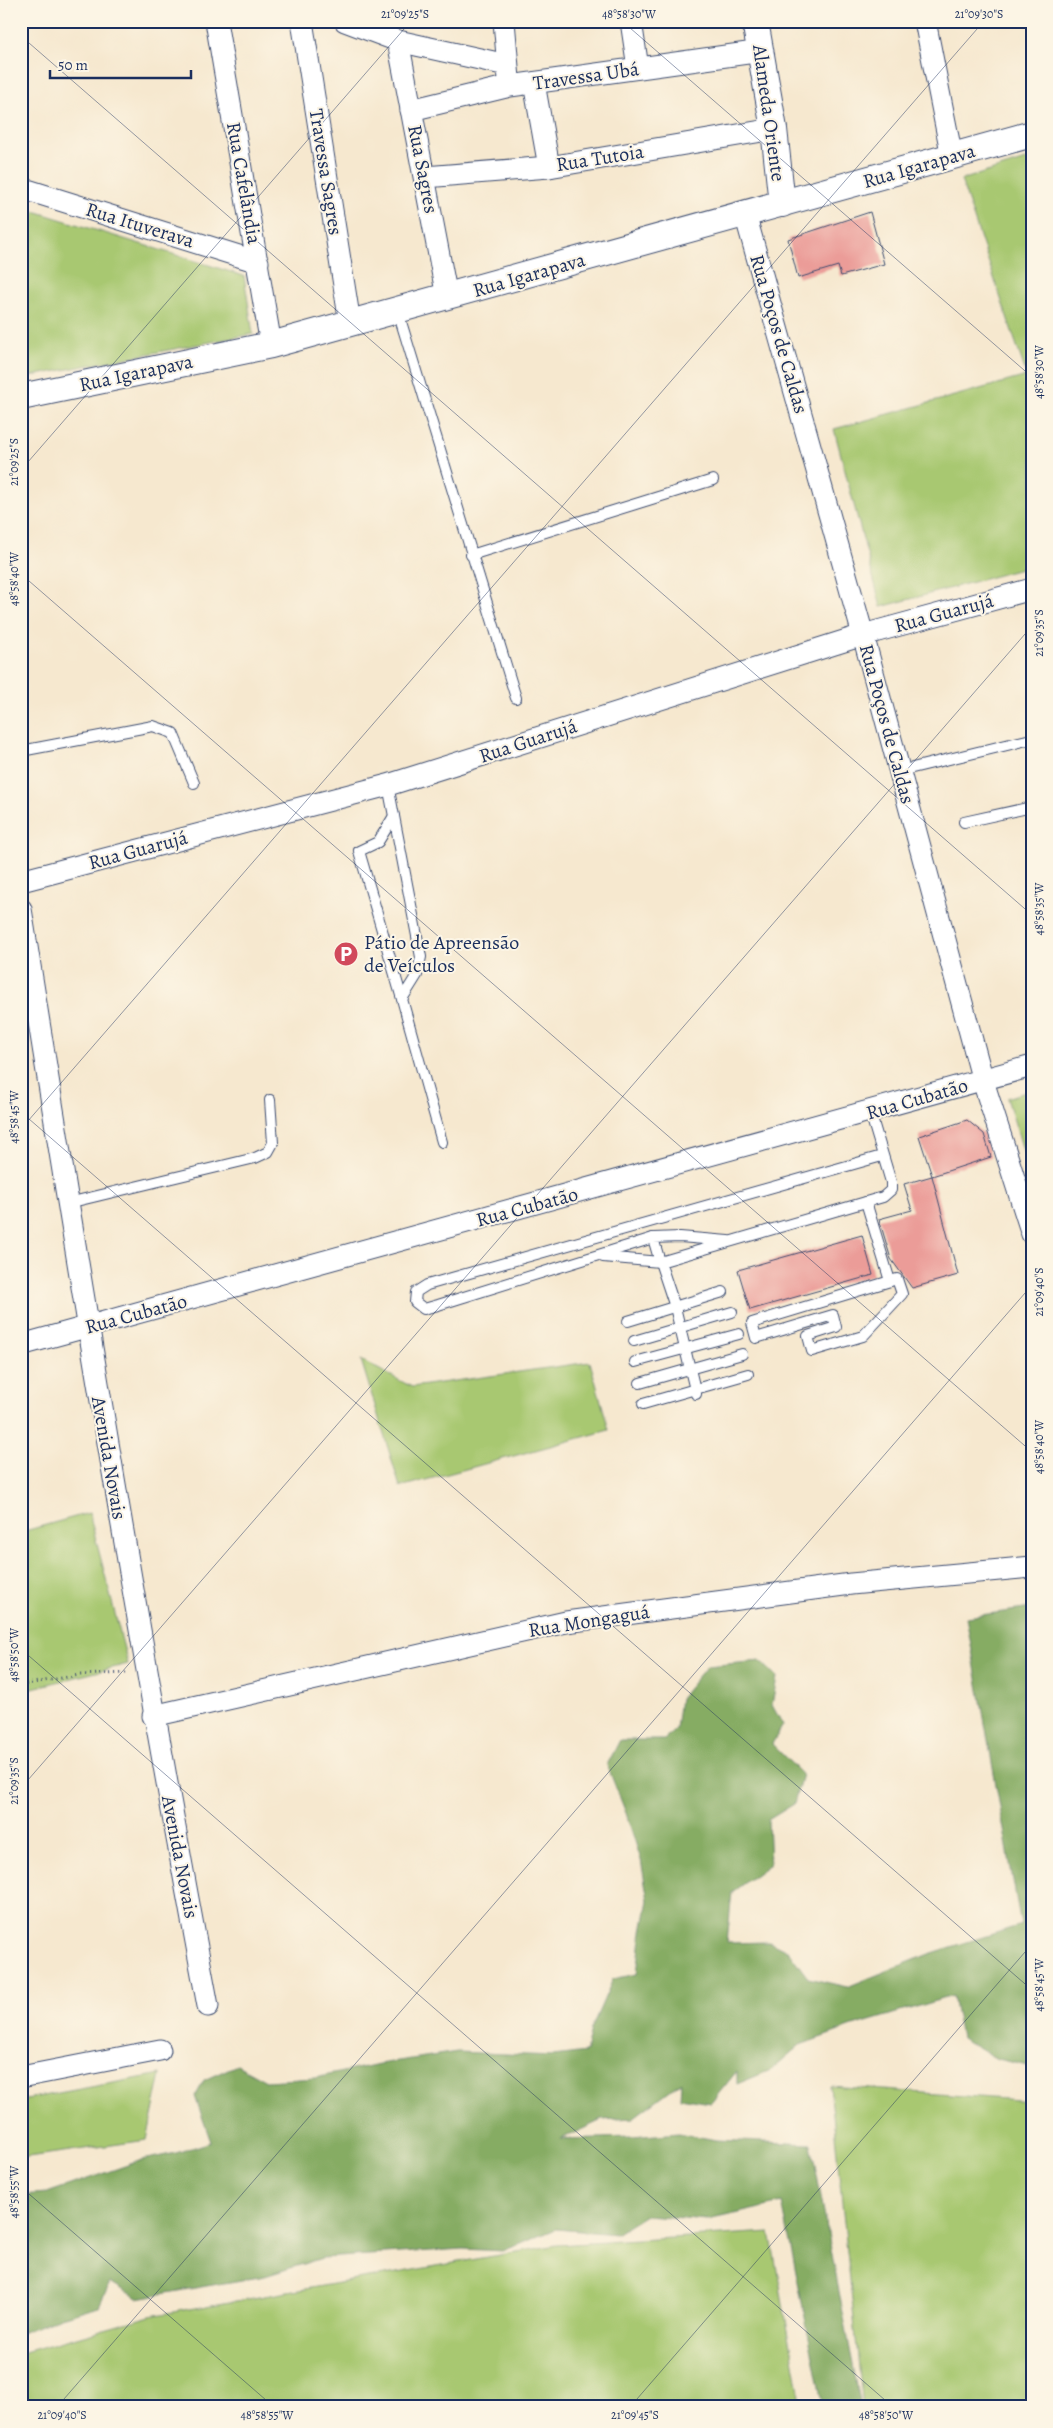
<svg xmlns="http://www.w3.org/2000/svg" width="1053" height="2428" font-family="Alegreya,serif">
<rect width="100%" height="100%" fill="#fcf5e5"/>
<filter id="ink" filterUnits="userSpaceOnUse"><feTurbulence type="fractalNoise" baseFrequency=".02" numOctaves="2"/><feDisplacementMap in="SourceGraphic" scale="10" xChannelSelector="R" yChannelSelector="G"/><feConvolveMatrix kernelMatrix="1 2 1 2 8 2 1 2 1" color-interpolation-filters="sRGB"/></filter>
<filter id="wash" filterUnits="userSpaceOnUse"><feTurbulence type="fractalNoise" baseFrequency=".0096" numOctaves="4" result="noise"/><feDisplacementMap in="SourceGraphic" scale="20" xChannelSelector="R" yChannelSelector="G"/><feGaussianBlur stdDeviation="1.12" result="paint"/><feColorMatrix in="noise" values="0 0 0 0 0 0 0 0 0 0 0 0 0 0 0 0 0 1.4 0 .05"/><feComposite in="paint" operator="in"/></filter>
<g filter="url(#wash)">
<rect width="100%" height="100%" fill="#f6e8cf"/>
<!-- green -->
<g fill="#a8c871" stroke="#627c68">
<polygon points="1032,158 1032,566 881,607 834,429 1027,376 961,180"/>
<polygon points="21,207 244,276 253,334 21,378"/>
<polygon points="1032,1090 1032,1179 1007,1098"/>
<polygon points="361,1360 412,1387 590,1362 609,1430 400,1487"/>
<polygon points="89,1513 128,1664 21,1691 21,1532"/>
<polygon points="161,2074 147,2140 21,2158 21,2100"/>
<polygon points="830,2086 1032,2101 1032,2407 863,2407"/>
<polygon points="770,2232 802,2407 21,2407 21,2353 150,2316 557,2245"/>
</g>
<!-- forest -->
<polygon fill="#86ac63" stroke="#506e60" points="1032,1608 1032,2067 997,2059 961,2038 953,1996 853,2026 800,2045 771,2070 737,2084 737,2071 711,2103 680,2098 681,2082 633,2118 602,2120 561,2139 632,2137 679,2133 716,2140 811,2144 861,2407 823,2407 782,2203 708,2220 646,2215 616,2234 556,2229 503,2251 463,2249 322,2258 265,2276 137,2298 110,2282 99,2306 61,2317 21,2333 21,2195 47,2193 142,2160 176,2153 211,2142 195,2096 204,2080 237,2065 266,2081 315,2078 379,2064 457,2052 553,2056 586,2052 591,2029 613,1979 637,1974 641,1937 648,1900 641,1860 626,1813 607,1765 620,1740 664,1740 676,1729 680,1698 707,1666 760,1661 777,1677 772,1705 783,1725 772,1744 802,1774 794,1804 768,1820 770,1864 732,1892 727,1943 769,1942 789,1952 808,1978 847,1987 929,1954 1021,1925 966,1617"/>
<g id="blocks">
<!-- building -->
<g fill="#eb9c98">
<polygon points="870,212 884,264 841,276 838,266 798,278 788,239"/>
<polygon points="967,1120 984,1134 991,1157 932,1176 919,1136"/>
<polygon points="932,1176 958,1275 912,1288 891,1259 879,1219 912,1210 904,1184"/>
<polygon points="862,1235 873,1275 750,1310 738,1270"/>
</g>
</g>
</g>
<g filter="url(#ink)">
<use href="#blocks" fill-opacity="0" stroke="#3c4b6f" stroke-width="1"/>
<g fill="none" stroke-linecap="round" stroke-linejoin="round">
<defs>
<g id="service">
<polyline points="398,312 516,698"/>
<polyline points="471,555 713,480"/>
<polyline points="21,751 153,726 173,733 194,783"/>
<polyline points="900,771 1027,740 1032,741"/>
<polyline points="388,785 421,957 417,975 402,999 442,1142"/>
<polyline points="394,816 378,842 359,851 402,999"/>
<polyline points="964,822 1032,807"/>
<polyline points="866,1202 890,1281"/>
<polyline points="68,1203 255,1158 268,1152 273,1143 270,1100"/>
<polyline points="653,1238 438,1305 424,1309 415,1302 416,1292 427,1285 882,1156"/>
<polyline points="603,1257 660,1262 653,1238 680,1237 728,1241"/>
<polygon points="897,1279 902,1294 863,1336 812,1351 808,1336 836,1327 833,1315 756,1338 752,1323"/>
<polyline points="628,1321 723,1292"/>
<polyline points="634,1341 732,1312"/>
<polyline points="635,1362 739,1334"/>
<polyline points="640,1383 742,1354"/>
<polyline points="696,1394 675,1307 660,1262 883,1197 891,1190 891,1182 870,1112"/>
<polyline points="643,1404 748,1374"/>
</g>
<g id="minor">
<polyline points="216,21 271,345"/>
<polyline points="302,21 350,323"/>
<polyline points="345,21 398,41 507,65"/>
<polyline points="504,21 509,79"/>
<polyline points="631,21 638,68"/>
<polyline points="925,21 952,157"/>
<polyline points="398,41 447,297"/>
<polyline points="534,83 549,167"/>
<polyline points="411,110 510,86 762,51"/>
<polyline points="425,177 549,167 774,129"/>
<polyline points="21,188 258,262"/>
<polyline points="745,214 863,635 983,1081 1032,1234"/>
<polyline points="21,881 388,785 863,635 1032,589"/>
<path d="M 21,909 C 79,1276 139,1641 208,2006"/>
<polyline points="21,1345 1032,1066"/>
<polyline points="153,1716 566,1622 851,1584 1032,1567"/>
<polyline points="21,2077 160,2050"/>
</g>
<g id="tertiary">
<polyline points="755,21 774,129 782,204"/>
<polyline points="21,397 271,345 1032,134"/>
</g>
</defs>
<!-- service casing -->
<use href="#service" stroke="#3c4b6f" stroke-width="12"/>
<!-- minor casing -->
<use href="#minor" stroke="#3c4b6f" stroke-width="23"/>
<!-- tertiary casing -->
<use href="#tertiary" stroke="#3c4b6f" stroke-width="28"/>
<!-- path -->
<polyline stroke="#3c4b6f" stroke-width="3" stroke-dasharray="1 4" stroke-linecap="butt" points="21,1685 79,1675 127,1673"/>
<!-- service -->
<use href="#service" stroke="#fff" stroke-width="10"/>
<!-- minor -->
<use href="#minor" stroke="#fff" stroke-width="21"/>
<!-- tertiary -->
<use href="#tertiary" stroke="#fff" stroke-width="26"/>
</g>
</g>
<!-- ticks -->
<path fill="none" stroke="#1b2f5e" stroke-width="1" stroke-opacity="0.45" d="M 622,21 L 1032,377M 21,36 L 1032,915M 21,470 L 411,21M 21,574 L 1032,1452M 21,1112 L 1032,1990M 21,1129 L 984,21M 21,1649 L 893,2407M 21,1788 L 1032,626M 21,2187 L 274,2407M 57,2407 L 1032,1285M 630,2407 L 1032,1944"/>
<!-- icons -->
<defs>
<symbol id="parking-disc" viewBox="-11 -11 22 22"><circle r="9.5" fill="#d1495b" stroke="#fcf5e5"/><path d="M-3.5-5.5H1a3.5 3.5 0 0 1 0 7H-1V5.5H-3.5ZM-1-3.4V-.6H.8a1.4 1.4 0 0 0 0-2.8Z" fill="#fff"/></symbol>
</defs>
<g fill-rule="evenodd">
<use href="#parking-disc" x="332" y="940" width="28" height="28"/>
</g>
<g text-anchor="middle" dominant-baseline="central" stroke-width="4" stroke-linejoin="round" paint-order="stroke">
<!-- street labels -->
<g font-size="20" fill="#1b2f5e" stroke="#fcf5e5">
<text transform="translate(586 76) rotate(-8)">Travessa Ubá</text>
<text transform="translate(769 113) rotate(82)">Alameda Oriente</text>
<text transform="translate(600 158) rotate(-9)">Rua Tutoia</text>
<text transform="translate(919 166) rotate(-16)">Rua Igarapava</text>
<text transform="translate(423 169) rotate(79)">Rua Sagres</text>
<text transform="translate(326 172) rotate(81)">Travessa Sagres</text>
<text transform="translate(244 183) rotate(80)">Rua Cafelândia</text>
<text transform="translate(140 225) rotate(17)">Rua Ituverava</text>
<text transform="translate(529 275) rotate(-16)">Rua Igarapava</text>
<text transform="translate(779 334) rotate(74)">Rua Poços de Caldas</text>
<text transform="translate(136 373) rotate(-12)">Rua Igarapava</text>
<text transform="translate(944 613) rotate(-15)">Rua Guarujá</text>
<text transform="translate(887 724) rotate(75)">Rua Poços de Caldas</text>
<text transform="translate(528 741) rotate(-18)">Rua Guarujá</text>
<text transform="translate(138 850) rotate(-15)">Rua Guarujá</text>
<text transform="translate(917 1099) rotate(-16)">Rua Cubatão</text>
<text transform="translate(527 1207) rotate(-15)">Rua Cubatão</text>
<text transform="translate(136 1314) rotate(-15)">Rua Cubatão</text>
<text transform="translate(109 1458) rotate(80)">Avenida Novais</text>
<text transform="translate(589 1621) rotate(-9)">Rua Mongaguá</text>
<text transform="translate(180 1857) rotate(79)">Avenida Novais</text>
</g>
<!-- poi labels -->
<g font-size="20" fill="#1b2f5e" stroke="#fcf5e5" text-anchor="start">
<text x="364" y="942">Pátio de Apreensão<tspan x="364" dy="23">de Veículos</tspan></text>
</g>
</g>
<!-- margin -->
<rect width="1053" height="2428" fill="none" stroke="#fcf5e5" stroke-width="55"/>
<!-- scale -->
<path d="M50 70v8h141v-8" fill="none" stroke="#1b2f5e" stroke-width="2.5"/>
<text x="58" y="70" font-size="15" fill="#1b2f5e" stroke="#fcf5e5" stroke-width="4" paint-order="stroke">50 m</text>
<rect x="28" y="28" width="998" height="2372" fill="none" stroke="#1b2f5e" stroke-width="2"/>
<g font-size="12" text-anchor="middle" fill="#1b2f5e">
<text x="405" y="18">21°09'25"S</text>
<text x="629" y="18">48°58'30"W</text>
<text x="979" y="18">21°09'30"S</text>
<text transform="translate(1039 372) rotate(-90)" y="4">48°58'30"W</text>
<text transform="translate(14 462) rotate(-90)" y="4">21°09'25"S</text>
<text transform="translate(14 579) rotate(-90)" y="4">48°58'40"W</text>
<text transform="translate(1039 633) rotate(-90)" y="4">21°09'35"S</text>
<text transform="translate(1039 909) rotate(-90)" y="4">48°58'35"W</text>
<text transform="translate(14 1117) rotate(-90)" y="4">48°58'45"W</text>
<text transform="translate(1039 1292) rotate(-90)" y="4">21°09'40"S</text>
<text transform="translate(1039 1447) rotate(-90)" y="4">48°58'40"W</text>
<text transform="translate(14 1655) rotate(-90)" y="4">48°58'50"W</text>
<text transform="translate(14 1781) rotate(-90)" y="4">21°09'35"S</text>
<text transform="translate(1039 1985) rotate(-90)" y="4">48°58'45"W</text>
<text transform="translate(14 2192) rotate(-90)" y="4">48°58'55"W</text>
<text x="62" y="2419">21°09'40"S</text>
<text x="267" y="2419">48°58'55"W</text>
<text x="635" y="2419">21°09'45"S</text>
<text x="886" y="2419">48°58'50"W</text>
</g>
</svg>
